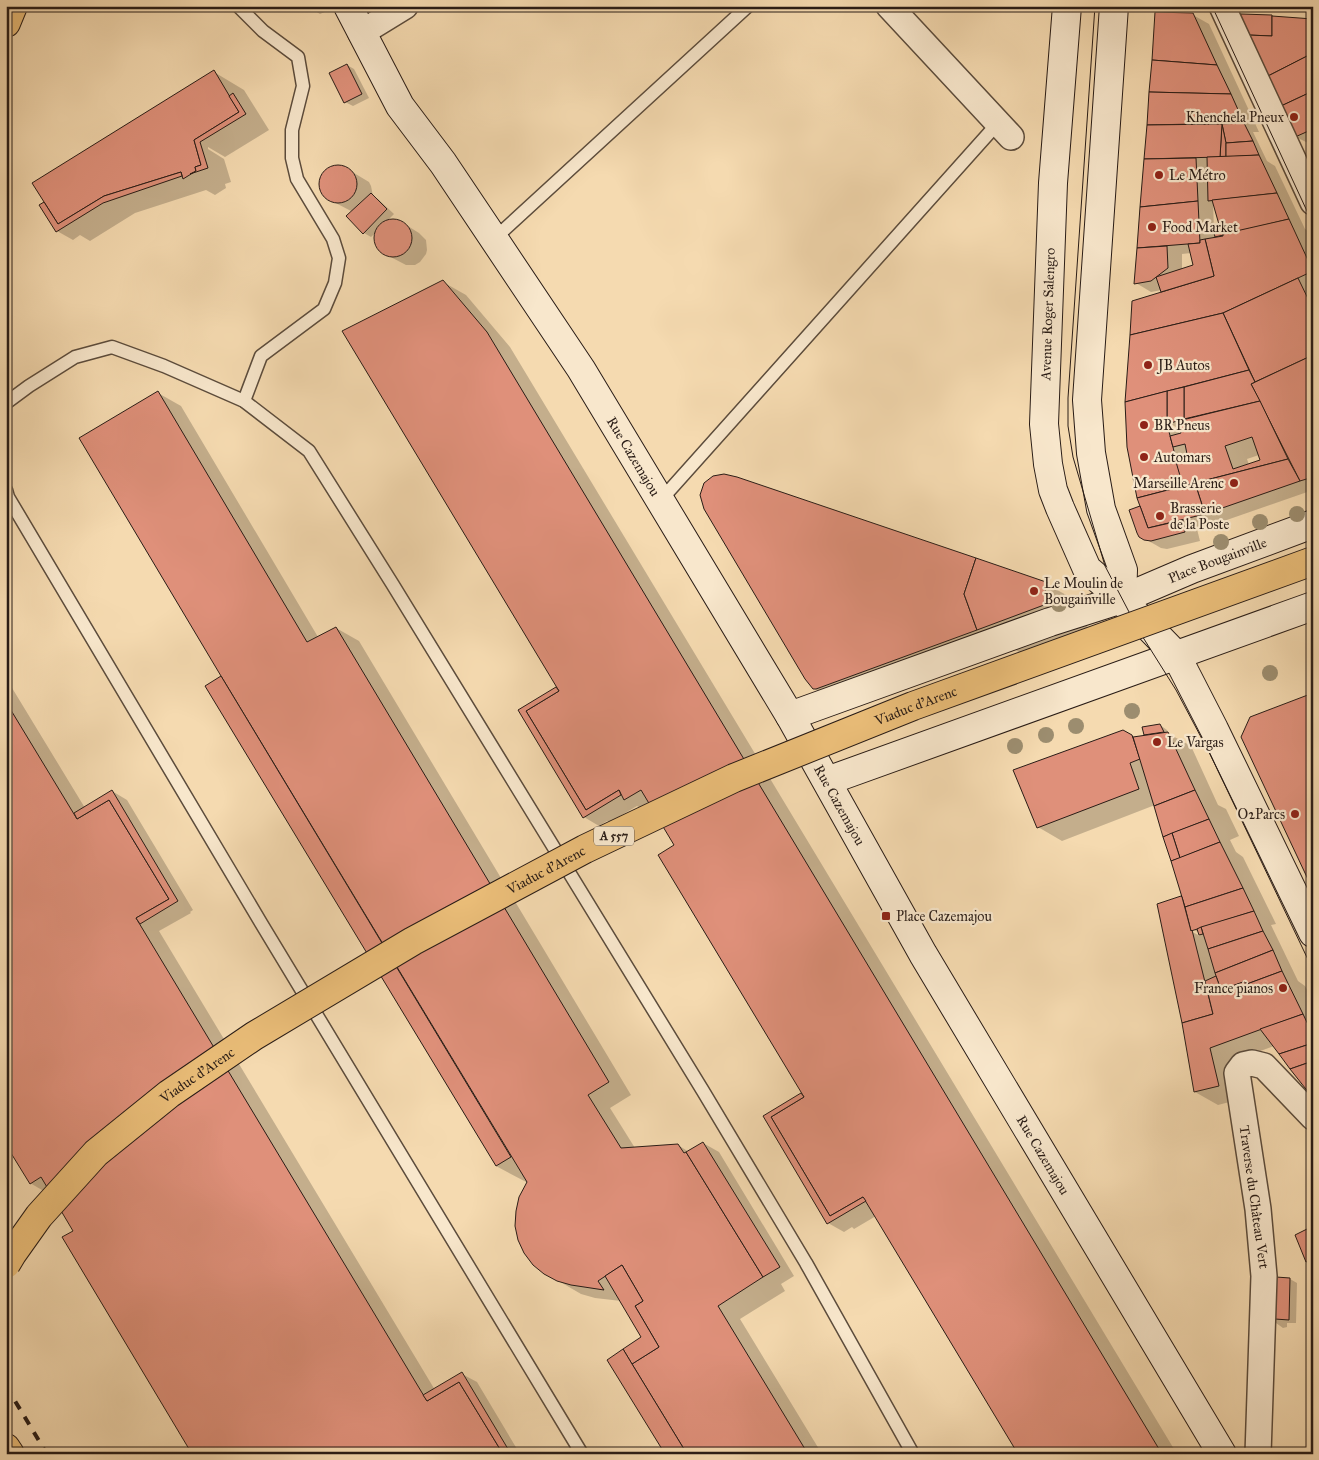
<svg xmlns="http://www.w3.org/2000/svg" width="1319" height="1460" font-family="'IM FELL Great Primer',serif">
<rect width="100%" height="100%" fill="#f5dab0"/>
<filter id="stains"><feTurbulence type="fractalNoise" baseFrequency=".004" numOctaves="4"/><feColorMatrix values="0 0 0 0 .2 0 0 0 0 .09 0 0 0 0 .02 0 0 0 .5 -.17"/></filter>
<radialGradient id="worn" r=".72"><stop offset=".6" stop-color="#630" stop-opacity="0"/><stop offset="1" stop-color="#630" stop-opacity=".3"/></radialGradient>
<!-- shadow -->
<g fill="#0003" fill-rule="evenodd">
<polygon points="307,6 327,6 329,10 320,14"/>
<path d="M 1157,13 L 1193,15 L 1209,24 L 1259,132 L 1253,132 L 1267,161 L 1275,166 L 1305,229 L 1313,234 L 1313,490 L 1221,522 L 1197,529 L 1200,541 L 1167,549 L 1161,548 L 1140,536 L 1141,506 L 1138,497 L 1163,293 L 1162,290 L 1151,292 L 1136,283 ZM 1213,202 L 1222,229 L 1214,230 ZM 1191,253 L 1195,266 L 1182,270 L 1182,254 ZM 1171,424 L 1182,431 L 1182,434 L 1169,427 ZM 1259,455 L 1261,461 L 1249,465 L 1247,459 Z"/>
<polygon points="1313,20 1313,145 1312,145 1296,137 1250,36"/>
<polygon points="347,65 354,69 369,98 353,106 345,102"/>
<polygon points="214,72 244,90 269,130 225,157 208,147 208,149 224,159 231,182 225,184 226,188 215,195 206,190 135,213 90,241 80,235 73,240 57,231 41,205"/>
<polygon points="339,166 349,170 369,182 371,186 373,196 378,199 394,214 387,221 399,221 403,223 419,233 426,240 427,250 426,254 420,262 415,265 406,265 381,252 375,243 375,239 377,231 371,237 364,233 353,212 326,198 321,189 321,179 323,175 330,168"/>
<polygon points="443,282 466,295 510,347 1177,1454 1020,1454 876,1216 854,1229 852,1227 844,1232 828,1223 801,1095 805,1097 676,845 654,809 648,812 637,806 610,822 607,821 599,826 584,817 520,710 558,687"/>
<polygon points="158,393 181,406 318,637 336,628 359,641 631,1095 610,1108 635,1148 678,1145 689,1152 703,1143 719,1152 794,1276 781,1284 785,1291 740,1319 822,1454 667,1454 643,1338 621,1301 595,1298 581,1294 545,1273 528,1183 496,1166 207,686 222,677"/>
<polygon points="1045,583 1089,608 1087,630 1022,654 1009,646 844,706 813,688"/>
<polygon points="6,678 85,808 112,791 127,800 193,910 190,912 191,913 159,931 435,1390 462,1374 477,1382 520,1454 194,1454 75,1231 54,1197 30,1183 6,1143"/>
<path d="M 1160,725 L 1167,730 L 1169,734 L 1191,746 L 1218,805 L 1226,809 L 1239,836 L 1230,840 L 1236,852 L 1243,857 L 1276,924 L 1271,925 L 1298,981 L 1305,986 L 1313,1001 L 1313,1096 L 1274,1046 L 1233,1061 L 1241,1099 L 1218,1105 L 1195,1092 L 1182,897 L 1155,805 L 1062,841 L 1038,827 L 1123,732 L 1135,738 L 1148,736 L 1145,734 ZM 1187,926 L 1200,933 L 1200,936 L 1185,928 Z"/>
<polygon points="1313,1227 1313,1264 1307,1261"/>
<polygon points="1277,1279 1290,1279 1297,1283 1296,1323 1287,1323 1287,1327 1283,1328 1276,1323"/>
</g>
<!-- building -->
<g fill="#df907a" stroke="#291c16" fill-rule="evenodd">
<polygon points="1155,12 1193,13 1217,65 1152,60"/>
<polygon points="1241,14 1272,15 1272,36 1248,35 1240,16"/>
<polygon points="1272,16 1313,19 1313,53 1268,76 1248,35 1272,36"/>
<polygon points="1313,53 1313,91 1281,106 1268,76"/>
<polygon points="1152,60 1217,65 1231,94 1149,92"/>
<polygon points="347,64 362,94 344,103 329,73"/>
<polygon points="214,70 239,112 194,140 201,165 195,167 196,171 183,179 181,172 104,196 58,224 32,183"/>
<polygon points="1313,91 1313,129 1295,137 1281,106"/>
<polygon points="1149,92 1231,94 1244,123 1147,125"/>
<polygon points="233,93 246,114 200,142 208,168 190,174 196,171 195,167 201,165 194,140 239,112 229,96"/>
<polygon points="1244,123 1253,141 1226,143 1222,124"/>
<polygon points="1222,124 1226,143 1226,157 1220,157"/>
<polygon points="1222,124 1220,157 1144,159 1147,125"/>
<polygon points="1253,141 1259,155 1226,157 1226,143"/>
<polygon points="1259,155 1277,193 1208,201 1207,157"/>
<polygon points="1196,158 1198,201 1140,207 1144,159"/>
<circle cx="338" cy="184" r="19"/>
<polygon points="181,172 182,176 103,203 56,232 39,205 44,202 58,224 104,196"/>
<polygon points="371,193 387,209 363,234 346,216"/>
<polygon points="1277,193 1289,219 1215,237 1213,229 1220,228 1212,200"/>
<polygon points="1198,201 1200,243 1137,248 1140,207"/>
<circle cx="393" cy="238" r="19"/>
<polygon points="1289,219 1313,271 1223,313 1130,335 1132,301 1214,276 1205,239 1223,236 1223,234"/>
<polygon points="1205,239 1214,276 1161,292 1156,277 1193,265 1188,244 1200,243 1200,240"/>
<polygon points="1167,246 1168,268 1151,281 1134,284 1137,248"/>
<polygon points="1298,278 1313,309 1313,355 1255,382 1223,313"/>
<polygon points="443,280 487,332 1162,1454 1018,1454 863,1197 830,1216 771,1117 804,1097 658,855 674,845 641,790 624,800 619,790 586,810 526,711 559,691 342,331"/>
<polygon points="1223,313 1249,370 1125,402 1130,335"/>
<polygon points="1313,355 1313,477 1300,481 1251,384"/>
<polygon points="1249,370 1255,382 1251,384 1260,401 1184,419 1184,387"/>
<polygon points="1184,387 1184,419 1167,424 1167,391"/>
<polygon points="158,391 307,642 336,627 609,1082 588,1095 621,1148 678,1144 684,1153 686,1152 763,1277 718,1306 808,1454 687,1454 632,1364 659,1347 635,1306 643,1301 622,1265 598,1281 604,1290 571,1285 557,1281 544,1274 533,1265 524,1253 518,1240 515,1226 516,1211 519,1197 527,1182 221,676 79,438"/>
<polygon points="1167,391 1167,424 1183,486 1137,498 1127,447 1125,402"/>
<path d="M 1260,401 L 1288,459 L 1183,486 L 1176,462 L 1188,459 L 1185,444 L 1173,447 L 1170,436 L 1181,433 L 1178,421 ZM 1252,437 L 1260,460 L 1233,469 L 1225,446 Z"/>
<polygon points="1288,459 1300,481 1205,514 1195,483"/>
<polygon points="724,474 737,477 976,558 964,594 977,630 816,689 813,689 805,679 704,509 700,495 704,483 713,476"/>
<polygon points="1195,483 1205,514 1148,528 1137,498"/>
<polygon points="1140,506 1148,528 1183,520 1185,532 1151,541 1144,540 1139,537 1137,533 1129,510"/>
<polygon points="976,558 1046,582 1044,605 977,630 964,594"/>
<polygon points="221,676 511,1157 496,1166 205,686"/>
<polygon points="556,687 559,691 526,711 586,810 619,790 621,795 583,818 518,710"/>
<polygon points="1313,693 1313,890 1241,737 1250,717"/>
<polygon points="6,702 77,819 109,800 169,899 136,918 427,1401 459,1382 503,1454 192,1454 62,1237 73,1231 41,1177 30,1184 6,1145"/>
<polygon points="1160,724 1164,732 1144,735 1142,727"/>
<polygon points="1123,730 1132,735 1140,759 1130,763 1139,789 1037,828 1013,770"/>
<polygon points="1168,732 1195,790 1154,806 1133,737"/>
<polygon points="112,790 178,901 140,924 136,918 169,899 109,800 77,819 74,813"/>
<polygon points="1195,790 1209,819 1163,837 1154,806"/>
<polygon points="1209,819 1220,842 1180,858 1172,833"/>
<polygon points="1172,833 1180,858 1171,861 1163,837"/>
<polygon points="1220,842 1243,888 1185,907 1171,861"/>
<polygon points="1243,888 1254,911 1191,931 1185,907"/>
<polygon points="1181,896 1182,897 1191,931 1192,930 1213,1014 1182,1023 1157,904"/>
<polygon points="1254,911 1263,931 1208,949 1201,927"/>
<polygon points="1201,927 1203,934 1199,935 1197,929"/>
<polygon points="1263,931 1273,950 1215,973 1208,949"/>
<polygon points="1273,950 1282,971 1247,984 1246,981 1221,990 1215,973"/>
<polygon points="1282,971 1303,1014 1210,1048 1219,1086 1194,1092 1182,1023 1213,1014 1205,981 1216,976 1221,990 1246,981 1247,984"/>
<polygon points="1303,1014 1313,1035 1313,1043 1279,1054 1260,1029"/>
<polygon points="1313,1043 1313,1061 1290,1069 1279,1054"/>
<polygon points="1313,1061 1313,1098 1290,1069"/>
<polygon points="801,1093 804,1097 771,1117 830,1216 863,1197 866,1201 827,1224 763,1116"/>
<polygon points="703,1142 780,1267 763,1277 686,1152"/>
<polygon points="1313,1226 1313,1259 1306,1262 1295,1235"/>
<polygon points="622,1265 643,1301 635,1306 659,1347 632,1364 623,1349 641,1337 605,1276"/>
<polygon points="1276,1277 1290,1278 1289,1320 1275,1319"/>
<polygon points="623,1349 632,1364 687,1454 665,1454 607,1360"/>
<polygon points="462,1372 511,1454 503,1454 459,1382 427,1401 423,1395"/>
</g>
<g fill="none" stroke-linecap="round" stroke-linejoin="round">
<defs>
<g id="lane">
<polyline points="238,6 263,31 298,57 303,86 292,130 292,158 297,179 333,239 339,258 335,283 324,309 261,356 244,401"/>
<polyline points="494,239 748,6"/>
<polyline points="6,403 29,386 75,357 112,347 164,366 244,401 309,451 393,585 703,1091 806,1263 913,1454"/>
<polyline points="6,490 8,497 261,923 582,1454"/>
<polyline points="660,501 998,123"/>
</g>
<g id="street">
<polyline points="889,6 1011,137"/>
<polyline points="1222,6 1313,202"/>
<polyline points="361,33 405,6"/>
<polyline points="1258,1454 1264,1276 1258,1209 1237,1073 1243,1065 1252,1063 1264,1066 1313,1117"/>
</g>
<g id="secondary">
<path id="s1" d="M 348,6 L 400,106 L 443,163 L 581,369 L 790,716 L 923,954 L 1222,1454"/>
<polyline points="1067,6 1053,183 1044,424 1048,464 1053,490 1060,508 1087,569 1122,599 1124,603 1140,618 1176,655 1214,729 1313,933"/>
<polyline points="1114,6 1087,400 1091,453 1101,509 1123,570 1122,599"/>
<path id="s2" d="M 790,716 L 1050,622 L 1122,599 L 1192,569 L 1313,524"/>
<polyline points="827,781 1313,606"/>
</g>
<g id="highway">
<polyline points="6,23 13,6"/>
<polyline points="6,1448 10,1454"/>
</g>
</defs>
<!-- lane casing -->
<use href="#lane" stroke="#5c4c3c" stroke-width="15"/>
<!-- street casing -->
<use href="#street" stroke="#5c4c3c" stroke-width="28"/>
<!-- secondary casing -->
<use href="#secondary" stroke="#291c16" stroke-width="30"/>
<!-- highway casing -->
<use href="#highway" stroke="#291c16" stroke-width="30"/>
<!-- lane -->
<use href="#lane" stroke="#f8e7cc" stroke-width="12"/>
<!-- street -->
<use href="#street" stroke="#f8e7cc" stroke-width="25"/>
<!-- secondary -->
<use href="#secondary" stroke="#f8e7cc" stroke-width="28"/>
<!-- highway -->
<use href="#highway" stroke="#eabd78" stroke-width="28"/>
<!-- tram -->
<g stroke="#291c16" stroke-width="1">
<polyline points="1095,6 1068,398 1068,426 1073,457 1105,566 1139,631 1176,690 1210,754 1313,970"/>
<polyline points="1212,6 1313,224"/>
</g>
<!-- rail -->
<polyline stroke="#291c16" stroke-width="4" stroke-dasharray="9 9" stroke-linecap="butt" points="6,1386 47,1454"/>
<defs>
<g id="highway-bridge">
<path id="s3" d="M 6,1264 L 12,1254 L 39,1216 L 96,1153 L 169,1094 L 254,1036 L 413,941 L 585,849 L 734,778 L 913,706 L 1313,561"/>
</g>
</defs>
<!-- highway-bridge casing -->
<use href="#highway-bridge" stroke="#291c16" stroke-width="30" stroke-linecap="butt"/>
<!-- highway-bridge -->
<use href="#highway-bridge" stroke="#eabd78" stroke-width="28"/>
</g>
<!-- trees -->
<g fill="#9c8d6f">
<circle cx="1297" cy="514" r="8"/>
<circle cx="1260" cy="522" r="8"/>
<circle cx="1221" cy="542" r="8"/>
<circle cx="1059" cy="604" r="8"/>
<circle cx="1270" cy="673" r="8"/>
<circle cx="1132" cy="711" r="8"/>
<circle cx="1076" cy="726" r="8"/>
<circle cx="1046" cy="735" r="8"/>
<circle cx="1015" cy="746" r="8"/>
</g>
<!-- markers -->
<g fill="#8f2418" stroke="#f8e7cc" stroke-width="2">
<circle cx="1294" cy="117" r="5"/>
<circle cx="1159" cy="175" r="5"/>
<circle cx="1152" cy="227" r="5"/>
<circle cx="1148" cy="365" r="5"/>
<circle cx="1144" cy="425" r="5"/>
<circle cx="1144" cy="457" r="5"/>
<circle cx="1234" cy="483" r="5"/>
<circle cx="1160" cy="516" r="5"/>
<circle cx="1034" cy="591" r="5"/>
<circle cx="1157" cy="742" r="5"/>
<circle cx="1295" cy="814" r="5"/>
<rect x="881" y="911" width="10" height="10" rx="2.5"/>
<circle cx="1283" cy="988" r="5"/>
</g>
<g text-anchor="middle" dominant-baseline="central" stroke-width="4.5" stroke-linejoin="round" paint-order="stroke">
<!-- shield labels -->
<rect fill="#f8e7cc" stroke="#67594d" stroke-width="1" x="594" y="826.5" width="40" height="19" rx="4"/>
<g font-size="12" font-weight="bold" fill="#291c16">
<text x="614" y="836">A 557</text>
</g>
<!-- poi labels -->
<g font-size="14" fill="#291c16" stroke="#f8e7cc" text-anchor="start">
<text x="1284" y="117" text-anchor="end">Khenchela Pneux</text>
<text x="1169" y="175">Le Métro</text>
<text x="1162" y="227">Food Market</text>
<text x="1158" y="365">JB Autos</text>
<text x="1154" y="425">BR Pneus</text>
<text x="1154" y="457">Automars</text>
<text x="1224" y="483" text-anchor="end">Marseille Arenc</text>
<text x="1170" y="508">Brasserie<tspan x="1170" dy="16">de la Poste</tspan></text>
<text x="1044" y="583">Le Moulin de<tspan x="1044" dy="16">Bougainville</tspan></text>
<text x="1167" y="742">Le Vargas</text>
<text x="1285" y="814" text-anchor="end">O2Parcs</text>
<text x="896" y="916">Place Cazemajou</text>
<text x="1273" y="988" text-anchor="end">France pianos</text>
</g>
<!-- street labels -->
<g font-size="14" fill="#291c16" stroke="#f8e7cc">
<text transform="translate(1048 314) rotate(-88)">Avenue Roger Salengro</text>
<text stroke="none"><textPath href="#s1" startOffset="534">Rue Cazemajou</textPath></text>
<text stroke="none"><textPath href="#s2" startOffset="455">Place Bougainville</textPath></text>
<text stroke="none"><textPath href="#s3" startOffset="1081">Viaduc d'Arenc</textPath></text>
<text stroke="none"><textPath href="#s1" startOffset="939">Rue Cazemajou</textPath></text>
<text stroke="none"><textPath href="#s3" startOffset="676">Viaduc d'Arenc</textPath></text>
<text stroke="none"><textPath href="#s3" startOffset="271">Viaduc d'Arenc</textPath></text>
<text stroke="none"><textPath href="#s1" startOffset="1344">Rue Cazemajou</textPath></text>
<text transform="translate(1254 1197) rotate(82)">Traverse du Château Vert</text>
</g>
</g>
<!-- margin -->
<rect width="1319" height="1460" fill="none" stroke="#f5dab0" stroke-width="25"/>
<rect x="8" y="8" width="1304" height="1445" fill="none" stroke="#291c16" stroke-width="2.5"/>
<rect x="12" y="12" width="1294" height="1435" fill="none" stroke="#291c16"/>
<rect width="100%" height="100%" filter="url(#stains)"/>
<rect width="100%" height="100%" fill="url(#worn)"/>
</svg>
